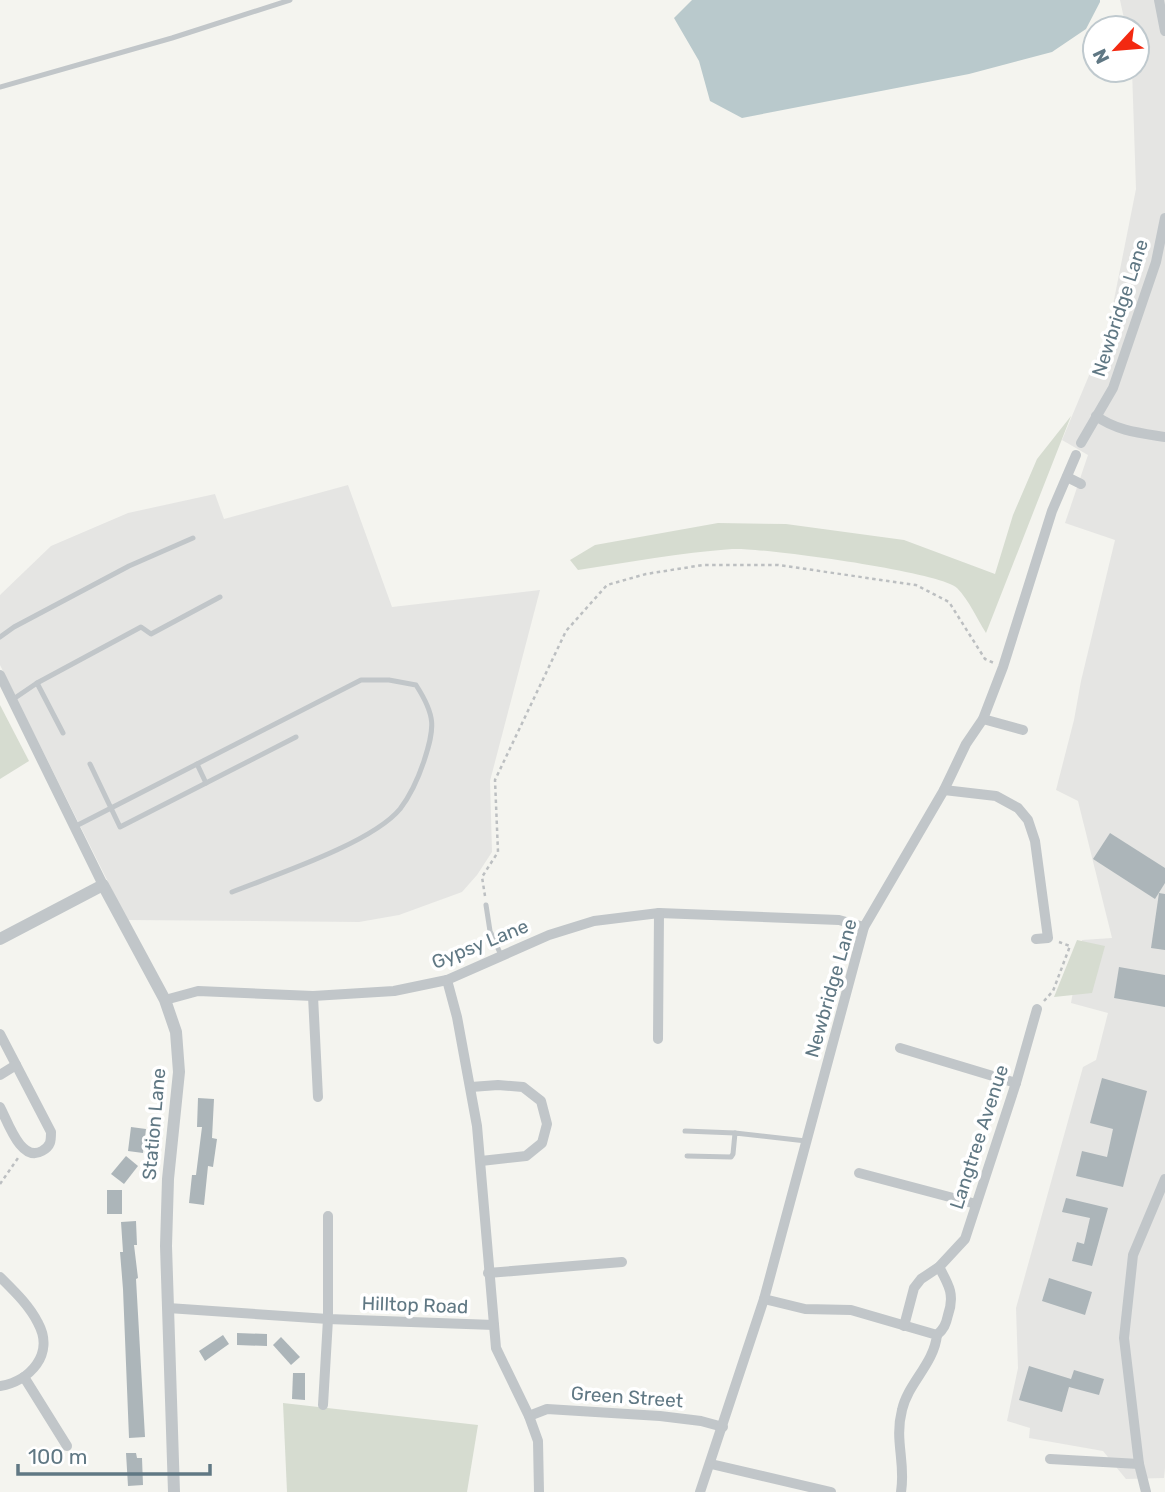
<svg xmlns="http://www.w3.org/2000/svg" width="1165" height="1492" font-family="Rubik,sans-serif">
<rect width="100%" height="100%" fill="#f4f4ef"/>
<!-- built -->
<g fill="#e5e5e3">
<polygon points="1120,0 1165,0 1165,1468 1164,1478 1126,1479 1103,1451 1029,1438 1030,1428 1007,1421 1018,1368 1016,1308 1083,1067 1096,1060 1108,1013 1071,1003 1082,940 1112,938 1078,801 1056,790 1074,720 1081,681 1115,540 1065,523 1088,455 1062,440 1108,330 1136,189 1132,70 1137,70 1137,28 1126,28"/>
<polygon points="348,485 392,607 540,590 490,781 492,852 477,875 462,892 399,915 359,922 127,920 0,665 0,595 51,546 128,513 215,494 224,519"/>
</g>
<!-- green -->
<g fill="#d6dcd0">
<path d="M 1071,416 L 986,633 C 977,619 969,600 957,588 C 942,572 760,547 732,549 C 680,553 629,562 578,570 L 570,560 L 595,545 L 718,523 L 786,524 L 904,540 L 995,574 L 1013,515 L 1037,459 Z"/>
<polygon points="0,705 29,761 0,779"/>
<polygon points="1077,940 1105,946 1092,993 1054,997"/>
<polygon points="283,1403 478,1425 467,1492 287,1492"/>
</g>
<!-- water -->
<polygon fill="#b9c9cc" points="692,0 1100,0 1100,2 1086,29 1052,52 969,74 742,118 710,101 699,61 674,18"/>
<!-- building -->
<g fill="#acb5b9">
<polygon points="1110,833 1165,868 1165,883 1155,899 1093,859"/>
<polygon points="1159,893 1165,894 1165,950 1151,948"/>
<polygon points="1119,967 1165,975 1165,1007 1114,998"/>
<polygon points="1102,1078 1147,1091 1123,1187 1076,1176 1082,1151 1107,1157 1113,1129 1090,1123"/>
<polygon points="198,1098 214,1099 212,1138 217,1139 213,1167 208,1166 204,1205 189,1203 192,1175 196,1175 202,1127 197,1127"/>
<polygon points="131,1127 146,1129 143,1153 128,1151"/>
<polygon points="126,1156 138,1166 124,1184 111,1174"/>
<rect x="107" y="1190" width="15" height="24"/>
<polygon points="1066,1198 1108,1208 1092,1266 1072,1261 1077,1242 1084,1244 1090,1218 1062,1212"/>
<polygon points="136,1221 137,1245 134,1245 138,1278 136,1279 145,1437 129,1438 123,1289 120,1252 123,1252 121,1222"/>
<polygon points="1049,1278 1092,1292 1085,1315 1042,1301"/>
<polygon points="237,1333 267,1334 267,1346 237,1345"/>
<polygon points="223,1335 229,1344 205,1361 199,1351"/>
<polygon points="281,1337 300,1357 291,1365 273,1345"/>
<polygon points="1029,1366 1071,1379 1074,1370 1104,1379 1099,1395 1069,1387 1062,1412 1019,1400"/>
<polygon points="293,1373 305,1373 305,1400 292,1399"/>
<polygon points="126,1453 136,1453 137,1458 142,1458 143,1485 128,1486"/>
</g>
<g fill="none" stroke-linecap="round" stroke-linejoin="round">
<!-- path -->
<g stroke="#bcbfc1" stroke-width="2.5" stroke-dasharray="3.5 3.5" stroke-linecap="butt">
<polyline points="485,896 482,877 498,852 495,780 566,631 607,585 646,574 703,565 778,565 916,585 949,602 985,659 994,663"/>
<polyline points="1044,1001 1053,991 1070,946 1059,942"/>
<polyline points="0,1184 18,1158"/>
</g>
<!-- service -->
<g stroke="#c1c6c9" stroke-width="5">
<polyline points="0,87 172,38 290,0"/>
<polyline points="0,637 14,627 129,566 193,538"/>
<polyline points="37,683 63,733"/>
<polyline points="12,700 37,683 141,627 151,634 220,597"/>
<polyline points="90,764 120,827 296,737"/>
<polyline points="197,764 206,783"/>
<path d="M 74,827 L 361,680 L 389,680 L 416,685 C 436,716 435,727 424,761 C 419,776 410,796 400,809 C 372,843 275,875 232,892"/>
<polyline points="486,905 490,931 501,955"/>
<polyline points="685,1131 735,1133"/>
<polyline points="687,1156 731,1157 733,1154 735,1133 806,1141"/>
</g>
<!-- minor -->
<g stroke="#c1c6c9" stroke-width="10">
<polyline points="1159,0 1165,31"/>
<path d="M 1096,416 C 1117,431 1140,433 1165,437"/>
<polyline points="1081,443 1113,388 1156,262 1165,218"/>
<polyline points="1067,477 1081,484"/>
<polyline points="0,675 103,885"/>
<polyline points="983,719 1023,730"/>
<polyline points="944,790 996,796 1018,808 1028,820 1035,841 1048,938 1036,939"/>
<polyline points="447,980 457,1017 477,1126 496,1348 529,1416 538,1441 539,1492"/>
<polyline points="313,996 318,1097"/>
<polyline points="165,1000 198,991 313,996 394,991 447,980 549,935 594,921 659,913 839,920 864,927"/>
<path d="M 0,1034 L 51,1132 C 51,1141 51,1146 42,1151 C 21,1163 8,1122 0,1107"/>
<polyline points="658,1039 659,913"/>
<polyline points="900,1048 1016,1083"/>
<polyline points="0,1075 16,1065"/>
<polyline points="471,1087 498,1085 523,1087 541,1101 547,1124 542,1143 526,1156 481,1161"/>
<polyline points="859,1173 976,1204"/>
<polyline points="488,1273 622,1262"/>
<path d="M 0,1277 C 14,1291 29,1305 38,1323 C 55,1354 30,1381 0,1386"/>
<path d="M 764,1299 L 805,1309 L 851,1310 L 937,1335 C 934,1364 908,1383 902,1410 C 894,1441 906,1462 901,1492"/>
<polyline points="168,1308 328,1319 494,1325"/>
<polyline points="904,1326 914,1288 921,1279 939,1267 965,1239 1016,1083 1037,1009"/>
<path d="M 937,1335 C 944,1329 946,1324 948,1315 C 955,1295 949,1285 939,1267"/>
<polyline points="24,1377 67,1446"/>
<polyline points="323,1405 328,1319 328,1216"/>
<polyline points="529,1416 547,1409 660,1416 701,1421 723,1427"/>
<polyline points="1050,1459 1139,1464"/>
<polyline points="711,1464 831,1492"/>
<polyline points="700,1492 764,1299 864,927 944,790 966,744 983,719 1003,667 1052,511 1076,455"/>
<polyline points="1146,1492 1139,1464 1124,1338 1133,1255 1165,1179"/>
</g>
<!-- tertiary -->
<polyline stroke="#c1c6c9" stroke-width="12" points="0,939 103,885 165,1000 176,1032 179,1072 168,1179 166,1246 174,1492"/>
</g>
<g text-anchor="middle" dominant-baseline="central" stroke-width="7" stroke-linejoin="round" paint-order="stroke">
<!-- street labels -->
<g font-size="19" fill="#607884" stroke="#fff">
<text transform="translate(1120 308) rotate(-72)">Newbridge Lane</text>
<text transform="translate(480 944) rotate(-22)">Gypsy Lane</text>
<text transform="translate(831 988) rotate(-74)">Newbridge Lane</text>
<text transform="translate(154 1124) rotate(-85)">Station Lane</text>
<text transform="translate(979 1137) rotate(-72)">Langtree Avenue</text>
<text transform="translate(415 1305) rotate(2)">Hilltop Road</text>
<text transform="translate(627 1397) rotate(4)">Green Street</text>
</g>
</g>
<!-- north arrow -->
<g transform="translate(1116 49) rotate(244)"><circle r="33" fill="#ffffff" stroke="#bfc9ce" stroke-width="2"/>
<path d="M0-5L12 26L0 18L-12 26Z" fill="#f32911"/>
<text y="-10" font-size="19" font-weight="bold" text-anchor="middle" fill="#607884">N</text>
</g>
<!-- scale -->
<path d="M18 1464v10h192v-10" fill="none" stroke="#607884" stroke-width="3.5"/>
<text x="28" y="1464" font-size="21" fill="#607884" stroke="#ffffff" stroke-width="5" paint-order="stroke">100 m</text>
</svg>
